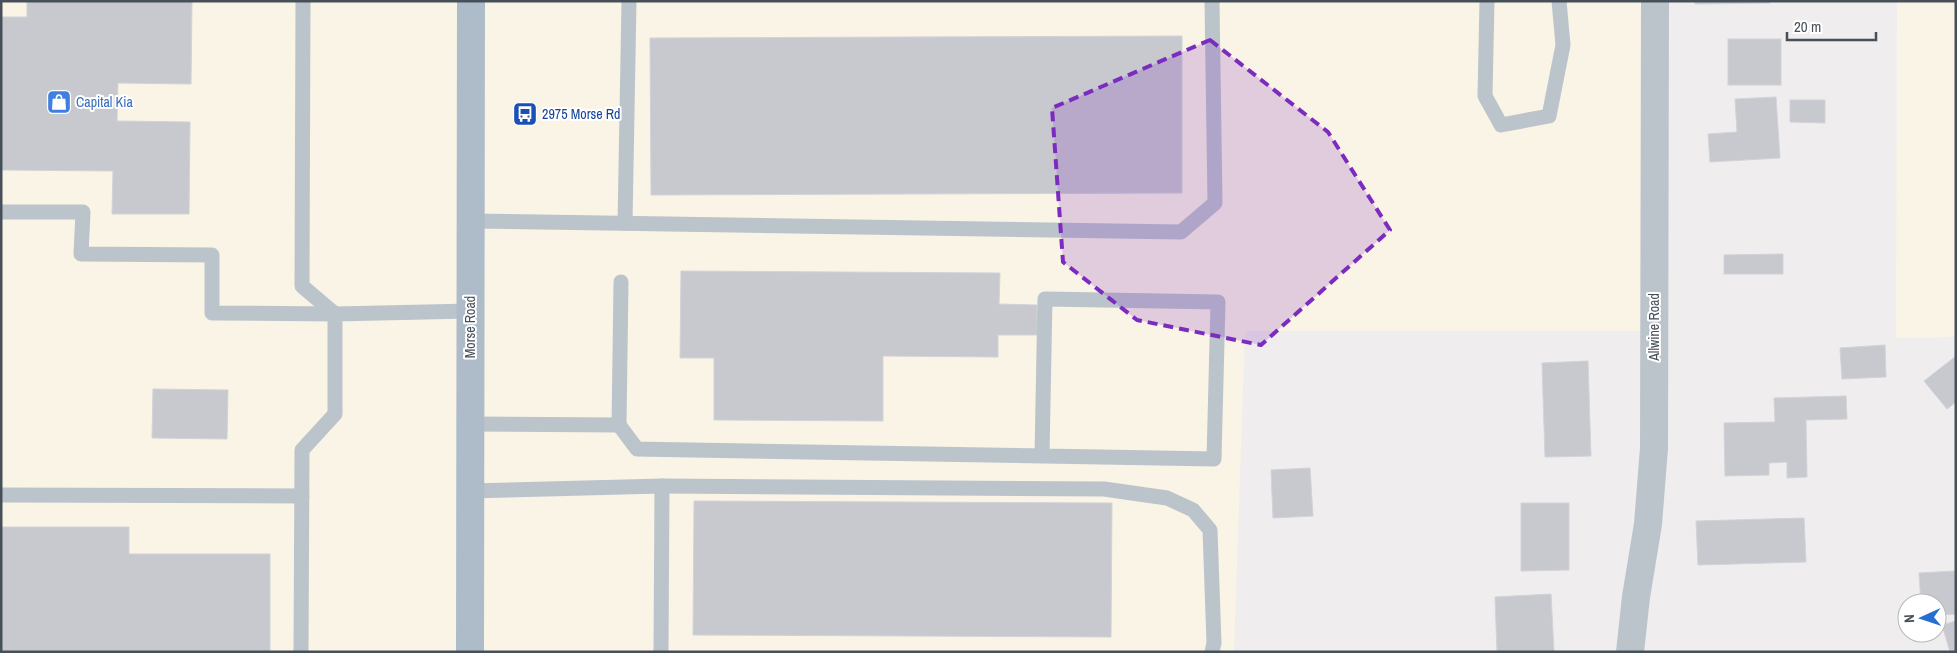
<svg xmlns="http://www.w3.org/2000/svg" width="1957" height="653" font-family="'Archivo Narrow',sans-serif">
<rect width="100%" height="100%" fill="#efeded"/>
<!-- commercial -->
<g fill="#faf4e6">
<polygon points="1,1 1645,1 1644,331 1245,331 1234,652 1,652"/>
<polygon points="1897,1 1956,1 1956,337 1896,338"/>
</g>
<!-- building -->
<g fill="#c7c9cf" stroke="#d1d3d8">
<polygon points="27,1 192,1 191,84 118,83 117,121 190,122 189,214 112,214 113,171 1,170 1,17 27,17"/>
<polygon points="1695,1 1770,1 1770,3 1695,4"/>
<polygon points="1182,36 1182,193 651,195 650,38"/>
<rect x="1728" y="39" width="53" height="46"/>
<polygon points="1776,97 1780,158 1710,162 1708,134 1737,132 1735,99"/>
<polygon points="1790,100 1825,100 1825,123 1790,122"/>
<polygon points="1783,254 1783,274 1724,274 1724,255"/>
<polygon points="681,271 1000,273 999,304 1037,305 1037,335 998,335 998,357 883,356 883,421 714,420 714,358 680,358"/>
<polygon points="1885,345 1886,377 1842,379 1840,348"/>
<polygon points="1956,356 1956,402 1947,409 1924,381"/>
<polygon points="1588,361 1591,456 1545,457 1542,363"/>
<polygon points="153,389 228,390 227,439 152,438"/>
<polygon points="1846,396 1847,419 1806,420 1807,477 1787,478 1787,462 1769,463 1769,475 1725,476 1724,423 1775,422 1774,398"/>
<polygon points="1310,468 1313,516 1273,518 1271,470"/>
<polygon points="694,501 1112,503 1111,637 693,635"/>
<polygon points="1521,503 1569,503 1569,570 1521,571"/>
<polygon points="1804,518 1806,562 1698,565 1696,521"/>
<polygon points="1,527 129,527 129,554 270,554 270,652 1,652"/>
<polygon points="1955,571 1956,614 1937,615 1937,603 1921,603 1919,573"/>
<polygon points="1551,594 1554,652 1497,652 1495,597"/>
<polygon points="1956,621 1956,652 1950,652 1942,625"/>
</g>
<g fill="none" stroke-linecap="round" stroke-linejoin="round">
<!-- service -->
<g stroke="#bcc4cb" stroke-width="15">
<polyline points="303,1 302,286 335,314"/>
<polyline points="1487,1 1485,96 1501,125 1549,116 1563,45 1559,1"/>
<polyline points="1,212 83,212 81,254 212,255 212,313 335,314"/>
<polyline points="471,221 1181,232 1215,203 1212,1"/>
<polyline points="625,223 629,1"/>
<polyline points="470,424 619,425 621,282"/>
<path d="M 619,425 L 637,449 C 829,453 1021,456 1214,459 L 1218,302 L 1045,299 L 1042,456"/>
<polyline points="662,486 1104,489 1167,498 1193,510 1210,530 1214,643 1212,652"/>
<polyline points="470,491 662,486 661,652"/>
<polyline points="1,495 302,496"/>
<polyline points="301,652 302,450 335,414 335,314 470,311"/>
</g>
<!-- minor -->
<polyline stroke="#bcc4cb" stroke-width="28" points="1630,652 1636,597 1648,524 1654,448 1655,1"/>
<!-- primary -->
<polyline stroke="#aebcca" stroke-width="28" points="470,652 471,1"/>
</g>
<!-- marked area -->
<path fill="#7b2cbf" fill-opacity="0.2" stroke="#7b2cbf" stroke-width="4" stroke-dasharray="10 6" stroke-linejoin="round" d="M 1210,40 L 1328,132 L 1390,230 L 1261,345 L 1137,320 L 1063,262 L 1052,108 Z"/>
<!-- icons -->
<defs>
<symbol id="shop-square" viewBox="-11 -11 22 22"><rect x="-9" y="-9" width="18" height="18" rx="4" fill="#3f7fe0" stroke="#fff"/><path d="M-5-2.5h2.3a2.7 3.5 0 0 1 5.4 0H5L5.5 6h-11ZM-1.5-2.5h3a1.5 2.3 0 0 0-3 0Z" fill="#fff"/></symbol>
<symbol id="bus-square" viewBox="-11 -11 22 22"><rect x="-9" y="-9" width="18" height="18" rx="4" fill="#1a4fb4" stroke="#fff"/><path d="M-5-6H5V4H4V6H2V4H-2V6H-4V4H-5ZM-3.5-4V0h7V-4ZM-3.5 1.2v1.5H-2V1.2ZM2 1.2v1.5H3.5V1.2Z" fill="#fff"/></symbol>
</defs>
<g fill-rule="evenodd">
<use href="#shop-square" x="45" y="88" width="28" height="28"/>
<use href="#bus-square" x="511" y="100" width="28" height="28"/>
</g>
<g text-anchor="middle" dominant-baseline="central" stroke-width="4" stroke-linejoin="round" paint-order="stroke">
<!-- shop labels -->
<g font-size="14" fill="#366cbe" stroke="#fff" text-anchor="start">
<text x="76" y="102">Capital Kia</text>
</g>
<!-- transit labels -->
<g font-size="14" fill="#164399" stroke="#fff" text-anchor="start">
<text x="542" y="114">2975 Morse Rd</text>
</g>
<!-- street labels -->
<g font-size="14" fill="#465058" stroke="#fff">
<text transform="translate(470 327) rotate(-90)">Morse Road</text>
<text transform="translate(1654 327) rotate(-90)">Allwine Road</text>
</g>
</g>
<!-- border -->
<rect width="1957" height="653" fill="none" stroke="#465058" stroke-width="5"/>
<!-- north arrow -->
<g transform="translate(1922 618) rotate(267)"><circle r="24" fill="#ffffff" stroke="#b5b9bc"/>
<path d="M0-4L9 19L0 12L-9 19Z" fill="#266ed0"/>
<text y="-8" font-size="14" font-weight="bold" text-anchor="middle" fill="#465058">N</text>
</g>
<!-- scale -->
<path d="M1787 32v8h89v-8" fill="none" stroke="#465058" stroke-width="2.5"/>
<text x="1794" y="32" font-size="15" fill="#465058" stroke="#ffffff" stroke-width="4" paint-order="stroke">20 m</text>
</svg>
